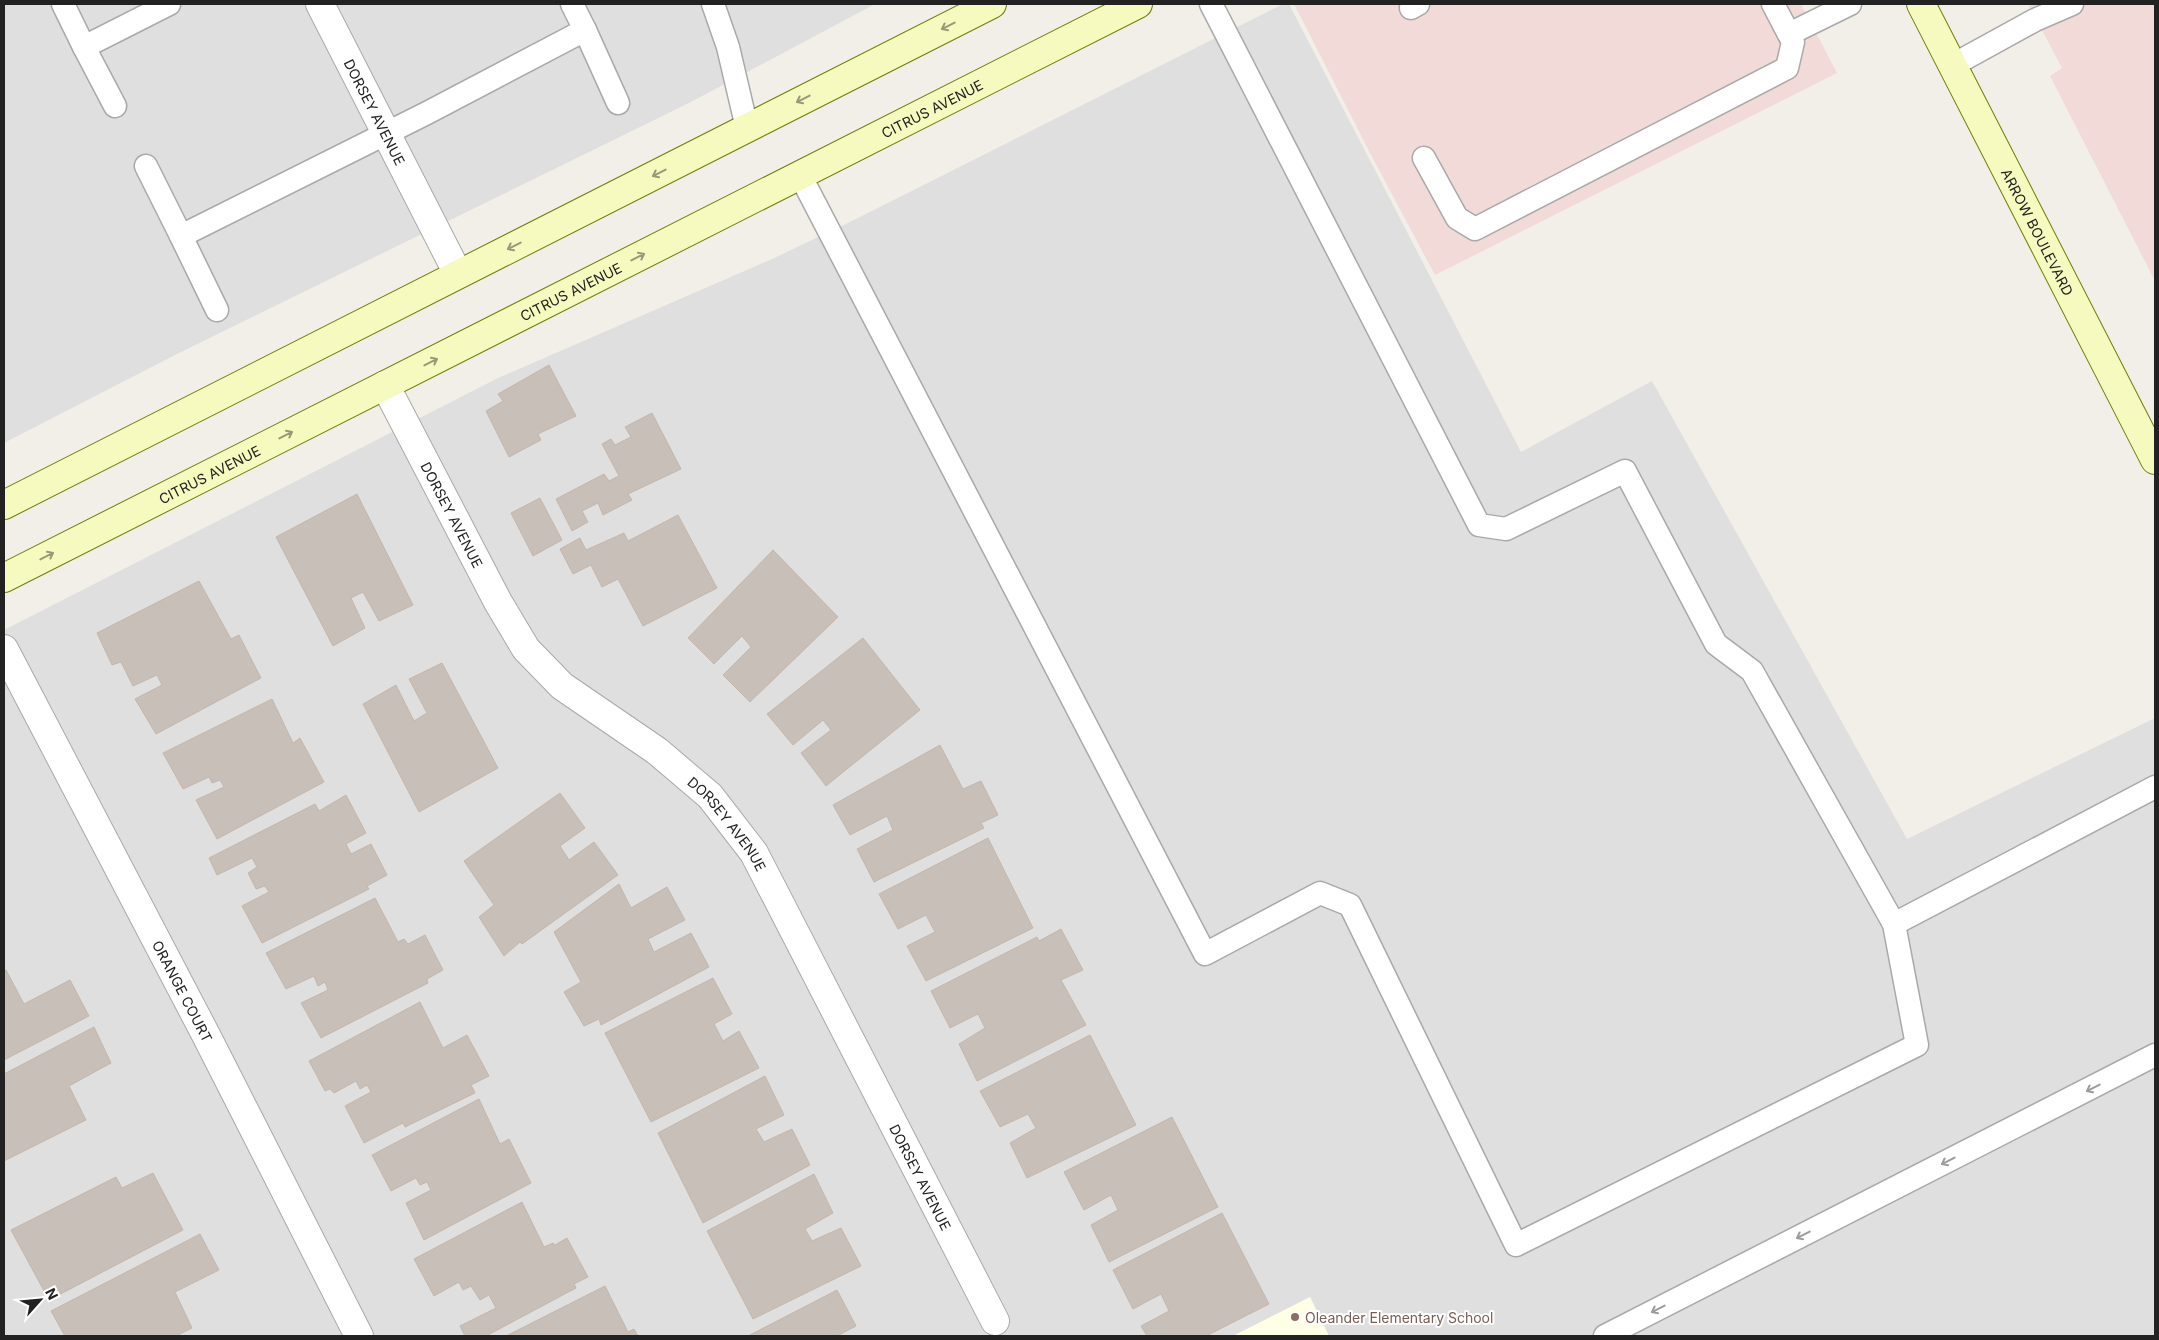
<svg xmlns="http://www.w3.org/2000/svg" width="2159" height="1340" font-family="Inter,sans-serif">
<rect width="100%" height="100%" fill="#f2efe9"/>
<!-- residential -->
<g fill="#e0dfdf">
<polygon points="4,4 875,4 691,102 177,354 4,443"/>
<polygon points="1283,4 1289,4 1521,452 1652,381 1907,839 2155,718 2155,1336 1329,1336 1309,1298 1233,1336 4,1336 4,630 498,378 770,260 854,220"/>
</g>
<!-- commercial -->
<g fill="#f2dad9">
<polygon points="1294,4 1801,4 1837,73 1435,275 1371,155"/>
<polygon points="2028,4 2155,4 2155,281 2050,76 2062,68"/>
</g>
<!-- education -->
<polygon fill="#ffffe5" points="1310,1297 1329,1336 1233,1336"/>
<!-- building -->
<g fill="#c7bfb8" stroke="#c4b6ab">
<polygon points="549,365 576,416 538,434 541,440 509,457 486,411 503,401 498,394"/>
<polygon points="652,413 681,469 628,494 632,500 603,515 598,503 582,511 588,522 572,531 556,499 604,474 609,481 619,476 602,444 611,439 615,445 631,437 625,427"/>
<polygon points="357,494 413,605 379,621 363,592 351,598 365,628 333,646 276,537"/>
<polygon points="540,498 562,540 533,556 511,513"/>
<polygon points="678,515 717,588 643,626 618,579 602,587 591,565 573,574 560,549 580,538 586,550 624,533 628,541"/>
<polygon points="773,550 838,617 750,702 723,675 751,647 742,636 714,664 688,638"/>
<polygon points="199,581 231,639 239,635 261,678 156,734 135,699 162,685 157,675 133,686 121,662 112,665 97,633"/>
<polygon points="863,638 920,710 826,786 801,753 831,730 823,720 793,745 767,714"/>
<polygon points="442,663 498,768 419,812 363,704 396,685 414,721 427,713 409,679"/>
<polygon points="272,699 293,743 300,738 324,782 217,839 196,800 224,787 220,780 212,783 209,777 183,789 163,753"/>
<polygon points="940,745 963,789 981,781 998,815 981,823 984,828 874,882 857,849 893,830 887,816 850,835 833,805"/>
<polygon points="560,793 585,828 560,846 569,860 594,842 618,875 522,944 520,942 504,956 479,917 494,905 464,861"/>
<polygon points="346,795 366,833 346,844 351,854 371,844 387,875 367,886 369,889 262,943 242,906 269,892 265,886 256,889 248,873 257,867 252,858 217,875 209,858 315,804 319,811"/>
<polygon points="988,838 1033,928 926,981 907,946 935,932 926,915 898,929 879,894"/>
<polygon points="619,884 631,908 667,887 685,920 648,939 654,952 691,933 709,967 601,1025 599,1019 584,1026 564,992 581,982 554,932"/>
<polygon points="375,898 398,942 404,939 408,944 425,935 443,970 427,979 428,983 321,1038 301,1003 328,990 325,982 318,986 314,976 286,989 266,953"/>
<polygon points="1061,929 1083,970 1061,980 1086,1025 977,1081 959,1044 985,1028 978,1014 950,1028 931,991 1037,937 1039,941"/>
<polygon points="6,970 24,1004 70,980 89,1016 4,1060 4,971"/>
<polygon points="713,978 732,1014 714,1024 723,1041 739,1031 759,1068 651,1122 605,1033"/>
<polygon points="420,1002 443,1048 467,1035 489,1076 471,1085 475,1093 405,1127 403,1123 364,1143 345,1106 371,1092 367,1085 360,1089 356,1081 334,1093 330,1089 325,1091 309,1061"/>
<polygon points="94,1027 111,1063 69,1086 86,1120 4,1161 4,1074"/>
<polygon points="1090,1035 1136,1125 1027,1178 1010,1143 1036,1128 1028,1114 1000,1127 980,1091"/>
<polygon points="765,1076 784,1115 756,1129 764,1142 792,1129 810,1165 703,1223 658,1133"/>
<polygon points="479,1099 500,1144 509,1139 531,1183 424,1240 406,1203 431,1190 427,1182 420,1185 416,1178 391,1191 372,1155"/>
<polygon points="1172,1117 1218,1207 1109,1262 1091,1225 1118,1210 1111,1195 1084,1210 1064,1172"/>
<polygon points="153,1173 183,1230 49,1300 11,1230 116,1177 122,1188"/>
<polygon points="814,1174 833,1213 805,1229 812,1241 841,1228 861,1266 753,1319 707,1231"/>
<polygon points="522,1202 544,1247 553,1243 555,1245 567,1238 588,1277 574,1284 576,1288 486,1336 465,1336 460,1326 496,1308 489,1295 480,1300 471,1286 463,1290 459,1282 434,1296 414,1259"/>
<polygon points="1222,1213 1269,1304 1206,1336 1147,1336 1141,1326 1169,1311 1161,1294 1133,1309 1113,1270"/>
<polygon points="200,1234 219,1270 175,1292 192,1328 176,1336 65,1336 51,1311"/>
<polygon points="605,1286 628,1332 634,1329 638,1336 506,1336"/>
<polygon points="837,1290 856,1326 837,1336 748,1336"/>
</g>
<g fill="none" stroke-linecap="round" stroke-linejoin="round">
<defs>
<g id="service">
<polyline points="63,4 84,47 169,4"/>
<polyline points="713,4 728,47 747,128"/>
<polyline points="1211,4 1479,525 1506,529 1625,471 1716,644 1752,671 1894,924"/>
<polyline points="1411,8 1418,4"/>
<polyline points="585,30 618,103"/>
<polyline points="1789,34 1850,4"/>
<polyline points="84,47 115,106"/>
<polyline points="1953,65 2035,20 2072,4"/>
<polyline points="1424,158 1457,218 1475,229 1787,68 1793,42 1773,4"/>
<polyline points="146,166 181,236 427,113 585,30 572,4"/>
<polyline points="800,175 1205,954 1320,893 1350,905 1516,1245 1917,1045 1894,924 2155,787"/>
<polyline points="181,236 217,310"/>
<polyline points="1605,1336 2155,1055"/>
</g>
<g id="minor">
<path id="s1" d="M 320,4 L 458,274"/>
<path id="s2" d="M 385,385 L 498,602 L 526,649 L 562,686 L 657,751 L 710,796 L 754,853 L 995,1321"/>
<path id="s3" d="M 4,649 L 207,1037 L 359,1336"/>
</g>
<g id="secondary">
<path id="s4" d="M 1921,4 L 2155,460"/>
<polyline points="4,505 992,4"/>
<path id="s5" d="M 4,578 L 1138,4"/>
</g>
</defs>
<!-- service casing -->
<use href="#service" stroke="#a9a9a9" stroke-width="25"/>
<!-- minor casing -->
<use href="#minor" stroke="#a9a9a9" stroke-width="30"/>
<!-- secondary casing -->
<use href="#secondary" stroke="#707d05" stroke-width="30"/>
<!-- service -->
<use href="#service" stroke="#fff" stroke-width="22"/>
<!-- minor -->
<use href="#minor" stroke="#fff" stroke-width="28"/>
<!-- secondary -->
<use href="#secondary" stroke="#f7fabf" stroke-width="28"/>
</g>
<!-- one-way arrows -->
<defs><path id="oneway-shaft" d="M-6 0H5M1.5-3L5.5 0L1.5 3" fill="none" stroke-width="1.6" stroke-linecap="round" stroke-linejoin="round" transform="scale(1.25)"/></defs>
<g stroke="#979978">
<use href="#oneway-shaft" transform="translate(948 26) rotate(153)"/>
<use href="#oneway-shaft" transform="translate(803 99) rotate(153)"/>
<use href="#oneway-shaft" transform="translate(659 173) rotate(153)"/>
<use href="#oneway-shaft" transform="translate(514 246) rotate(153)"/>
<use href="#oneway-shaft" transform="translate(638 257) rotate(-27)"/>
<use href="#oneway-shaft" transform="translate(431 362) rotate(-27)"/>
<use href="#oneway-shaft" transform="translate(286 435) rotate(-27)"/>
<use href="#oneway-shaft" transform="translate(47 556) rotate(-27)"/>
</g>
<g stroke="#9c9c9c">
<use href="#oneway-shaft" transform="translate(2093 1088) rotate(153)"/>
<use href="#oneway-shaft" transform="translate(1948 1161) rotate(153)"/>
<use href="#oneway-shaft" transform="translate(1803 1235) rotate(153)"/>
<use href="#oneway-shaft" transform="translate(1658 1309) rotate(153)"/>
</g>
<!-- markers -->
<circle fill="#8d6e63" stroke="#fff" stroke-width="2" cx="1295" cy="1317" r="5"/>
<g text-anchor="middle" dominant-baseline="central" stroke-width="4" stroke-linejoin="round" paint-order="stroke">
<!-- street labels -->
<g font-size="14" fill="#222" stroke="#fff">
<text stroke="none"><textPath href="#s5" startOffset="1040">CITRUS AVENUE</textPath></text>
<text stroke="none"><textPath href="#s1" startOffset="121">DORSEY AVENUE</textPath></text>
<text stroke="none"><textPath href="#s4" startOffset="256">ARROW BOULEVARD</textPath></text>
<text stroke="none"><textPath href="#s5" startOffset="635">CITRUS AVENUE</textPath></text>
<text stroke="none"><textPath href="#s5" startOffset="230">CITRUS AVENUE</textPath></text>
<text stroke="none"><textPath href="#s2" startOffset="146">DORSEY AVENUE</textPath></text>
<text stroke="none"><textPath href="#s2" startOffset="568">DORSEY AVENUE</textPath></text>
<text stroke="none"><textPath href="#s3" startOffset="386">ORANGE COURT</textPath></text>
<text stroke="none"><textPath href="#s2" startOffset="972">DORSEY AVENUE</textPath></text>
</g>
<!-- education labels -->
<g font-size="14" fill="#785e54" stroke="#fff" text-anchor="start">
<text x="1305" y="1317">Oleander Elementary School</text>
</g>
</g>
<!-- border -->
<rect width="2159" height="1340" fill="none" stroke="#222222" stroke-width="10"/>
<!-- north arrow -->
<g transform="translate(40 1300) rotate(63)" stroke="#ffffff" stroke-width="4" paint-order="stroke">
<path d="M0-4L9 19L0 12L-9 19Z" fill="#222222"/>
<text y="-8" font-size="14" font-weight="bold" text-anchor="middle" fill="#222222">N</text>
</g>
</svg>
